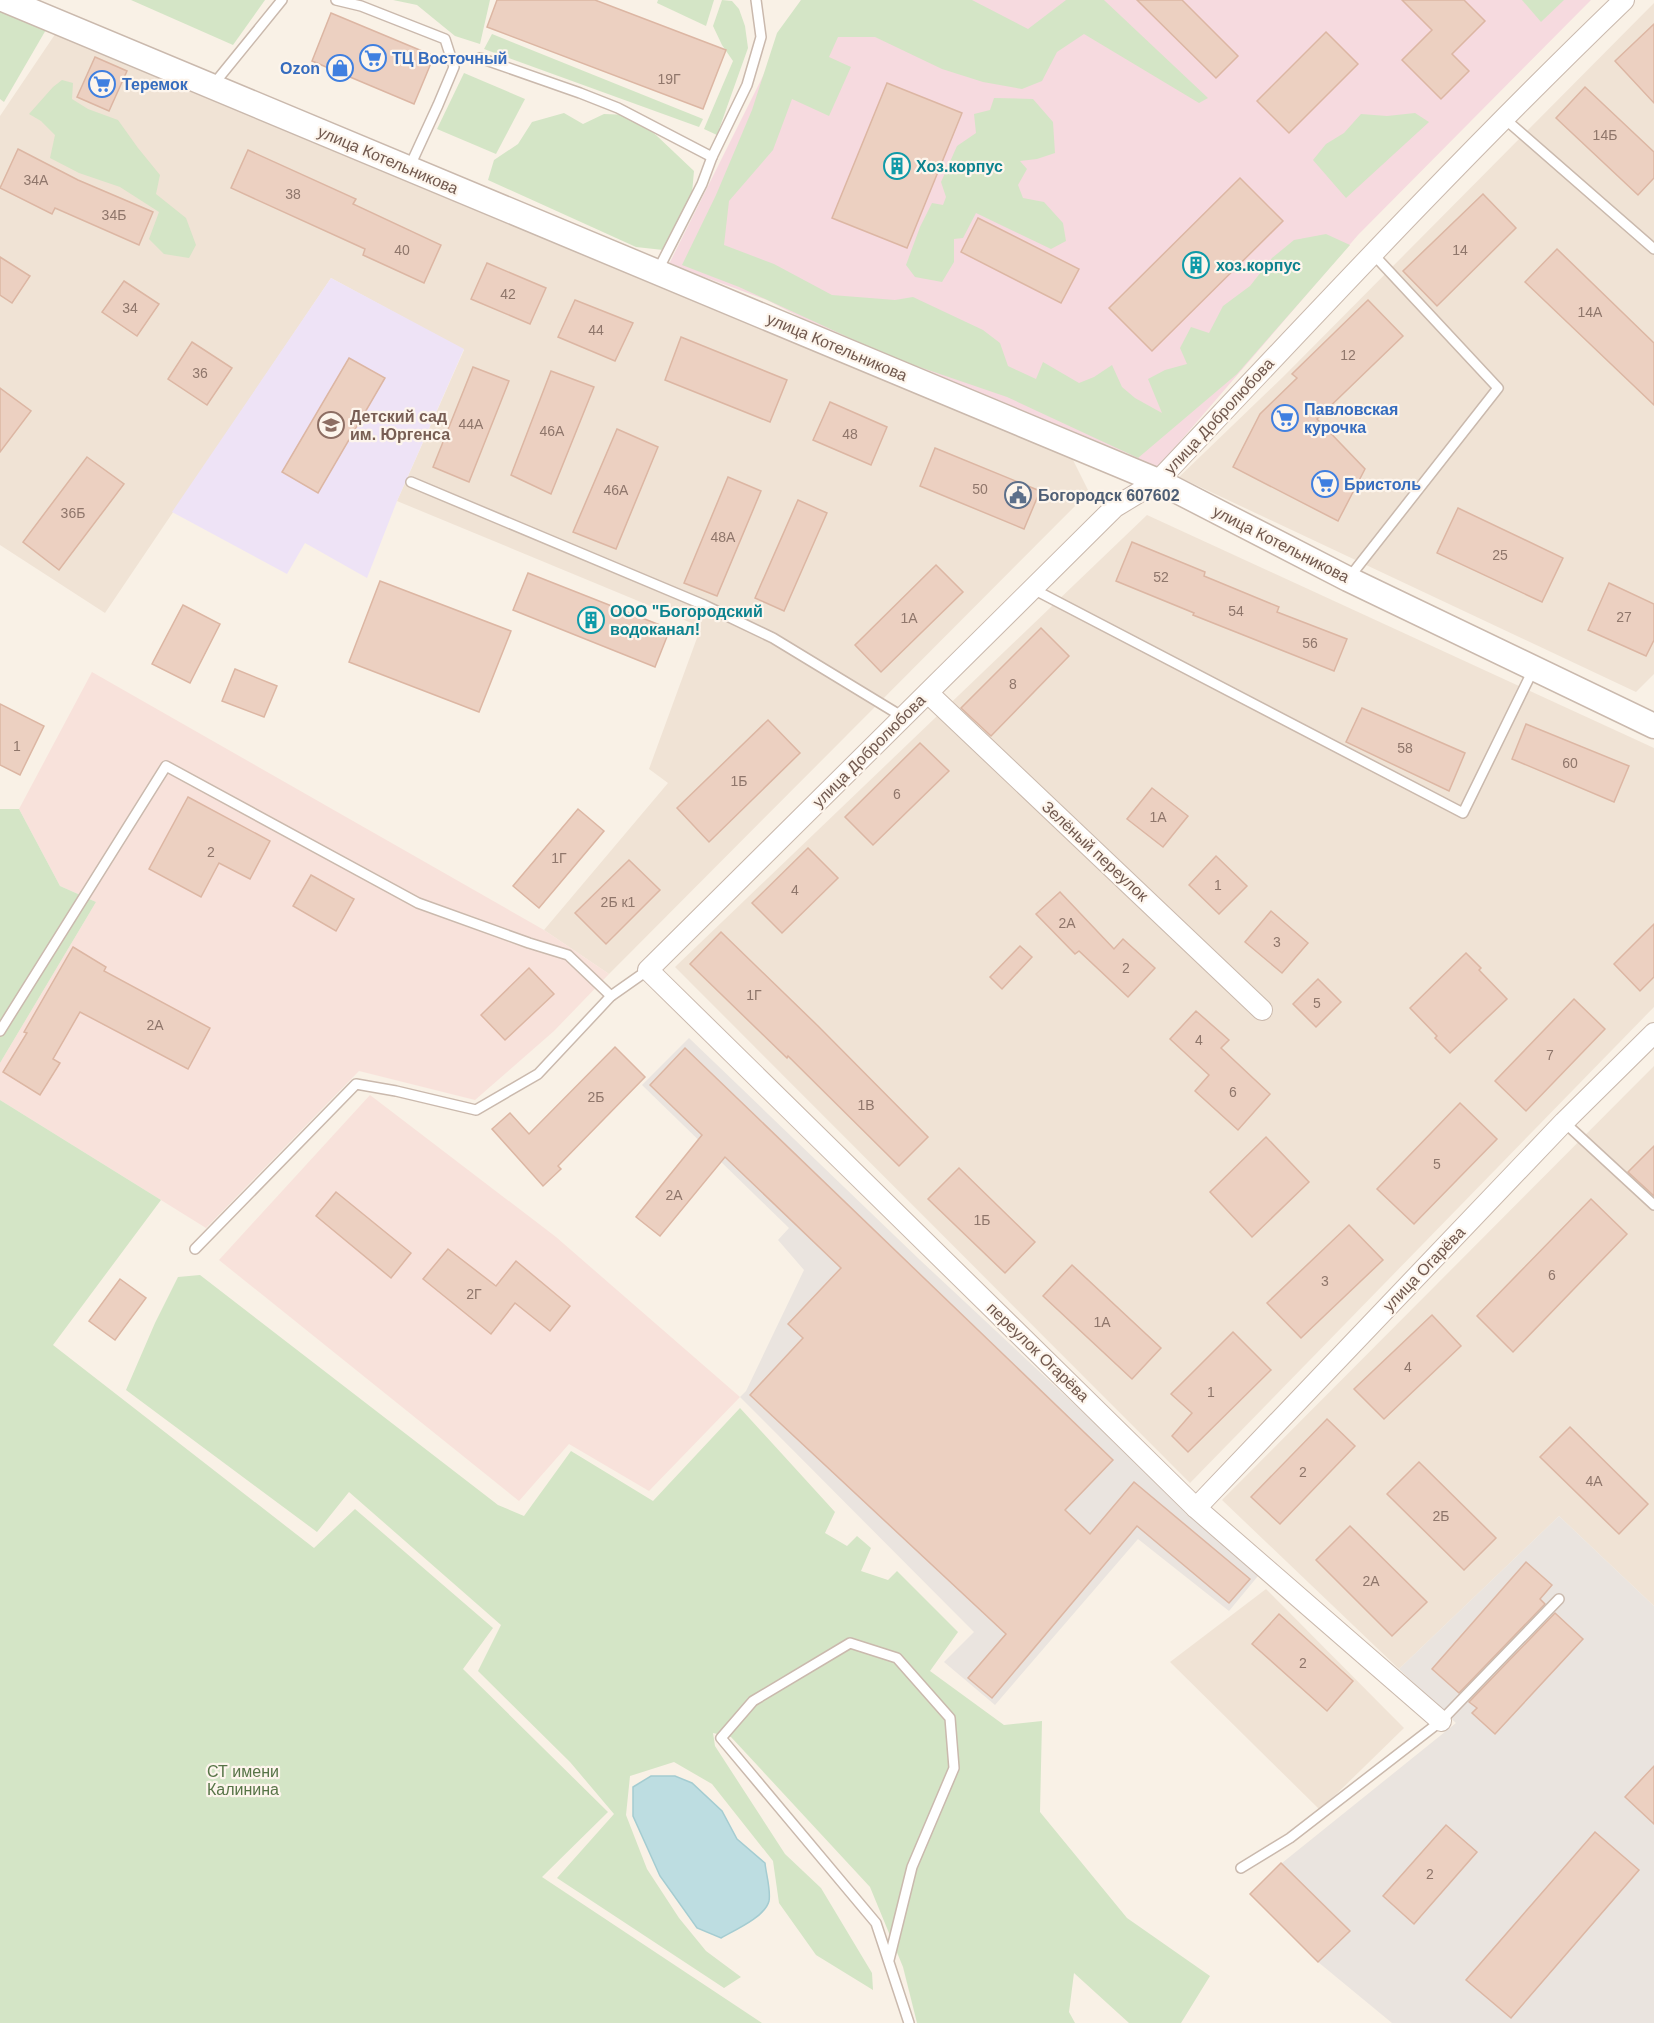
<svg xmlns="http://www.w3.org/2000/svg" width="1654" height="2023" font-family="Helvetica,sans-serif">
<rect width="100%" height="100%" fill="#f9f1e6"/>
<!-- residential -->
<g fill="#f0e3d5">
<polygon points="1654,3 1654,674 1636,692 1179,477 1283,377"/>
<polygon points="64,21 1072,458 1089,492 609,974 544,930 668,783 649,769 701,627 397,501 464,350 331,278 105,613 0,545 0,116"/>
<polygon points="1147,515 1654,748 1654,1007 1190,1483 675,967"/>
<polygon points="1654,1066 1654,1606 1559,1516 1399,1669 1222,1500"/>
<polygon points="1266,1589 1404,1728 1320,1810 1170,1662"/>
</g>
<!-- commercial -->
<g fill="#f8e2db">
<polygon points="92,672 544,930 609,974 554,1031 475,1100 359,1071 206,1228 0,1100 0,1063 96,902 60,886 19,809"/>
<polygon points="370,1095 556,1237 740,1397 649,1491 569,1444 519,1501 219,1260"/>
</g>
<!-- industrial -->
<g fill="#eae4df">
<polygon points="689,1038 920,1260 1258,1576 1229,1611 1138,1539 995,1705 944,1662 974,1632 740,1397 746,1391 804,1270 778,1240 789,1228 642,1085"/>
<polygon points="1559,1516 1654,1606 1654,2023 1392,2023 1318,1962 1250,1894 1282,1863 1456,1723 1399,1669"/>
</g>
<!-- education -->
<polygon fill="#eee3f6" points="331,278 464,349 397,501 367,578 305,543 287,574 172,512"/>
<!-- medical -->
<polygon fill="#f6dadf" points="801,0 1591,0 1358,235 1158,467 959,399 767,300 669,264"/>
<!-- green -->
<g fill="#d4e5c6">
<polygon points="131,0 265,0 233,45"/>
<polygon points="393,0 490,0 480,44 455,36 417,5"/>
<polygon points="658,0 714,0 706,26 657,3"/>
<polygon points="722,0 732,1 739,9 745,26 748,48 717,135 704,129 733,61 722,45 713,26"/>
<polygon points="801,0 972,0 1028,29 1066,0 1104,0 1208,98 1199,103 1084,34 1057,52 1042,81 1022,89 983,82 942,69 875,37 838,37 829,57 851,67 829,116 792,99 773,150 729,201 724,245 774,264 832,295 895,300 913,297 983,330 1000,343 1008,366 1036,379 1043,362 1079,383 1094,377 1112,365 1122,387 1135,398 1162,413 1148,379 1165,370 1187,364 1180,348 1191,327 1209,333 1223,306 1250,286 1272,258 1294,240 1326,234 1350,245 1237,374 1138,458 1007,397 893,358 739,287 682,265 716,195 752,110 777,33"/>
<polygon points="1522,0 1564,0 1541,22"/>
<polygon points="0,10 47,28 4,102 0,99"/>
<polygon points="492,34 703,119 699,127 484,49"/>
<polygon points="464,73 525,99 496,154 437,129"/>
<polygon points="62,80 73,83 72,99 88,109 118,120 138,148 160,175 156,194 186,218 196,245 189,258 164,254 149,239 159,212 120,187 79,173 50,158 55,135 41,121 29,114 53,87"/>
<polygon points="994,98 1033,99 1053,122 1055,153 1037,159 1020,161 1027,169 1018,185 1023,198 1044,202 1063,223 1066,241 1051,249 976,213 963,238 954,239 954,262 942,282 915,277 906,265 920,227 932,203 943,205 946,197 941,182 957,146 976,133 974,114 990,110"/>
<polygon points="564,113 583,124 604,114 630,115 656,135 694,171 691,204 663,250 636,247 488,180 494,160 518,144 532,122"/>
<polygon points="1415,113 1429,122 1346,198 1313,160 1326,144 1344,133 1361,114 1387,116"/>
<polygon points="0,809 19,809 60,886 96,902 0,1063"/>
<polygon points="0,1100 161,1200 53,1345 314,1548 355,1509 493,1628 463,1669 608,1812 542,1877 762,2023 0,2023"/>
<polygon points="200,1275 498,1505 524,1516 571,1451 653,1501 740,1408 835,1512 825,1533 847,1546 857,1536 871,1548 861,1571 888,1580 897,1571 958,1632 930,1671 1004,1725 1042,1721 1040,1812 1127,1918 1210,1976 1181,2023 1129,2023 1074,1973 1069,2012 1075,2023 917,2023 903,1967 870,1887 731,1737 713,1733 715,1746 785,1854 821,1888 872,1973 873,1990 816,1955 779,1903 773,1861 712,1784 674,1762 630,1776 626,1815 647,1869 679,1918 706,1951 741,1977 724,1988 557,1878 614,1814 570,1762 478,1671 501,1625 349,1492 317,1532 126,1390 155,1323 178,1277"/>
</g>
<!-- water -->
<path fill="#bddde1" stroke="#a4ccd1" stroke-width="1.5" d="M 651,1776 L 675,1776 L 692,1783 L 722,1811 L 737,1839 L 765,1863 C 766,1874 771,1890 769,1901 C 765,1917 735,1930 721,1938 L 697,1928 L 660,1876 L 633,1816 L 633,1787 Z"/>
<!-- building -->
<g fill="#ecd0c1" stroke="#dcb6a3" stroke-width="1.5">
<polygon points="497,0 595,0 726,50 703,109 487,27"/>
<polygon points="1137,0 1182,0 1238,56 1216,78"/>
<polygon points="1402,0 1464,0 1485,21 1452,54 1469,71 1441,99 1402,60 1432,30"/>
<polygon points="331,13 434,56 414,104 312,61"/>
<polygon points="1654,24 1654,103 1615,61"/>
<polygon points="1326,32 1358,64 1289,133 1257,101"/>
<polygon points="95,57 127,71 109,111 77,97"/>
<polygon points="887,83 962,113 907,248 832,218"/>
<polygon points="1585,87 1654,152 1654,178 1638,195 1556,118"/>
<polygon points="18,149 78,180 153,212 139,245 55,208 52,214 0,188"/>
<polygon points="248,150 356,199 353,204 441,245 424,283 363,255 365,249 231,188"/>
<polygon points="1240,178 1283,221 1152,351 1109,308"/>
<polygon points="1483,194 1516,228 1437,306 1403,271"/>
<polygon points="978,218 1079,269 1061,303 961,252"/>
<polygon points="1557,249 1654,343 1654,405 1525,282"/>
<polygon points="0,257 30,276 12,303 0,295"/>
<polygon points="487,263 546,288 530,324 471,299"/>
<polygon points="124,281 159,304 137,336 102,312"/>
<polygon points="575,300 633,323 615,361 558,337"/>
<polygon points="1368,300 1403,336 1317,419 1365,469 1338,521 1233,467 1260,414 1297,378 1292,374"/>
<polygon points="681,337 787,380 770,422 665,380"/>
<polygon points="192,342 232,368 207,405 168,379"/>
<polygon points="349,358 385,378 318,493 282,472"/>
<polygon points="473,367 509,381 469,482 433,467"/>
<polygon points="551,371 594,387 551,494 511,475"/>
<polygon points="0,388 31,411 0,452"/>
<polygon points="830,402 887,427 871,465 813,440"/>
<polygon points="617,429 658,447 616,549 573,532"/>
<polygon points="935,448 1040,491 1024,529 920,486"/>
<polygon points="87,457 124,484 59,570 23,542"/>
<polygon points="728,477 761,491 717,596 684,583"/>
<polygon points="798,500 827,513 784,611 755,598"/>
<polygon points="1458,508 1563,558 1542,602 1437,553"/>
<polygon points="1132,542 1205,572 1204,576 1279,607 1277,612 1347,639 1334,671 1193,615 1194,613 1116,581"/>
<polygon points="936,565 963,592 881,672 855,645"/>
<polygon points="528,573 670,629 655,667 513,610"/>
<polygon points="380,581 511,631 479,712 349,662"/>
<polygon points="1609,583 1654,604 1654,640 1646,656 1588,630"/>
<polygon points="183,605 220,624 190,683 152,664"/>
<polygon points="1041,628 1069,656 991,736 961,708"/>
<polygon points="235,669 277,686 264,717 222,701"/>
<polygon points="0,704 44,726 20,775 0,765"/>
<polygon points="1362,708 1465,753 1449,791 1346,742"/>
<polygon points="768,720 800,753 709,842 677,808"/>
<polygon points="1526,724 1629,766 1614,802 1512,759"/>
<polygon points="920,743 949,771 873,845 845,817"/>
<polygon points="1152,788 1188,816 1163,847 1127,819"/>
<polygon points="188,797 270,841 250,879 219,863 201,897 149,869"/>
<polygon points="578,809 604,831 539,908 513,886"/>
<polygon points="808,848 838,878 782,933 752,903"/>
<polygon points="1216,856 1247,886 1219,914 1189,885"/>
<polygon points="629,860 660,890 606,944 575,913"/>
<polygon points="311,875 354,899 336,931 293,906"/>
<polygon points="1060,892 1114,949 1123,939 1155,968 1128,997 1079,951 1075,954 1036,914"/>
<polygon points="1271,911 1308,943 1282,973 1245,942"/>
<polygon points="1654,924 1654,977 1640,991 1614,964"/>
<polygon points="721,932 818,1026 928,1137 899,1166 788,1056 787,1058 690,964"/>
<polygon points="1020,946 1032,957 1002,989 990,977"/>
<polygon points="73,947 106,967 104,971 210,1028 188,1069 80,1012 53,1059 60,1063 40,1095 3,1072 27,1033 24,1032"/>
<polygon points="1466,953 1481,968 1479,970 1507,999 1450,1053 1435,1038 1437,1036 1410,1008"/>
<polygon points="529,968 554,994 505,1040 481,1015"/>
<polygon points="1318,979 1341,1002 1316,1027 1293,1004"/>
<polygon points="1574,999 1605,1029 1526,1111 1495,1081"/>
<polygon points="1196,1011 1229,1040 1221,1048 1270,1094 1238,1130 1195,1091 1209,1075 1170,1039"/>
<polygon points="615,1047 645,1077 558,1166 561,1169 543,1186 492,1129 510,1113 529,1134"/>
<polygon points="685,1048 1113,1460 1065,1510 1090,1534 1134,1482 1250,1579 1229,1603 1137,1526 992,1698 968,1678 1006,1634 750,1395 803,1338 788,1324 841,1268 725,1157 660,1236 636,1217 702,1135 650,1085"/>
<polygon points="1460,1103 1497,1139 1414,1224 1377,1189"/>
<polygon points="1266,1137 1309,1182 1252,1237 1210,1192"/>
<polygon points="1654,1146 1654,1196 1628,1172"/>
<polygon points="959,1168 1035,1242 1005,1273 928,1199"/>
<polygon points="336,1192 411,1253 391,1278 316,1216"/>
<polygon points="1591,1199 1627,1234 1513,1352 1477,1316"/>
<polygon points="1349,1225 1383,1260 1301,1338 1267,1303"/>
<polygon points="448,1249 496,1286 516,1261 570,1306 550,1331 515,1303 491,1334 423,1279"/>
<polygon points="1072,1265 1161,1348 1132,1379 1043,1296"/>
<polygon points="120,1279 146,1298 115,1340 89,1321"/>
<polygon points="1432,1315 1461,1346 1384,1419 1354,1389"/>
<polygon points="1233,1332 1271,1370 1188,1452 1172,1436 1192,1413 1171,1394"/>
<polygon points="1327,1419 1355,1446 1280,1524 1251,1497"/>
<polygon points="1570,1427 1648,1504 1619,1534 1540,1457"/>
<polygon points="1419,1462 1496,1538 1464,1570 1387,1494"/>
<polygon points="1350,1526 1427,1602 1392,1636 1316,1560"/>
<polygon points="1526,1562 1552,1585 1540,1599 1545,1604 1459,1693 1432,1669"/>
<polygon points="1555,1613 1583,1639 1495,1734 1472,1713 1477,1708 1469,1702"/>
<polygon points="1279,1614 1353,1681 1327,1711 1252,1644"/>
<polygon points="1654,1766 1654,1824 1625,1797"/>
<polygon points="1446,1825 1477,1852 1414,1924 1383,1896"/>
<polygon points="1595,1832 1639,1870 1511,2018 1466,1980"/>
<polygon points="1281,1863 1350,1931 1318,1962 1250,1894"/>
</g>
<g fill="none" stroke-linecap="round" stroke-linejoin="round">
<defs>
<g id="service">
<polyline points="336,0 361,6 445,39 454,67 438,105 409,168"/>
<polyline points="480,58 580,93 618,108 712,157 747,85 761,37 756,0"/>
<polyline points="213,85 282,0"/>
<polyline points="1505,119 1654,249"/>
<polyline points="658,270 702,184 712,157"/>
<polyline points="411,482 704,605 773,638 903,717"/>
<polyline points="1348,579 1498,388 1373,254"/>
<polyline points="1033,589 1463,813 1533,670"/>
<polyline points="0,1031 166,766 418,903 529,943 568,955 611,996"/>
<polyline points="1564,1122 1654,1205"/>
<polyline points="195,1249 356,1084 396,1091 476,1110 538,1074 611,996 648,970"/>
<polyline points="1241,1868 1290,1838 1441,1721 1559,1599"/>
<polyline points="889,1960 912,1867 954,1768 950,1718 897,1658 850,1643 753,1701 721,1738 876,1923 909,2023"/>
</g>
<g id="minor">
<polyline points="928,693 1262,1010"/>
<polyline points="1196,1508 1564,1122 1654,1033"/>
<path d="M 1441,1721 L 1196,1508 L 648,970 L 1115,507 L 1158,481 C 1311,319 1463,155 1624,0"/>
</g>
<polyline id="tertiary" points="5,0 1158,481 1348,579 1654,726"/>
</defs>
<!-- service casing -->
<use href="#service" stroke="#cab9ad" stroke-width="12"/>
<!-- minor casing -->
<use href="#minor" stroke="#cab9ad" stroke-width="22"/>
<!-- tertiary casing -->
<use href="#tertiary" stroke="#cab9ad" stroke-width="27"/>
<!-- service -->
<use href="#service" stroke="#fff" stroke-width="9"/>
<!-- minor -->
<use href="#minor" stroke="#fff" stroke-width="20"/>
<!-- tertiary -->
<use href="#tertiary" stroke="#fff" stroke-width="24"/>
</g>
<!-- icons -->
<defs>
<symbol id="supermarket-ring" viewBox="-11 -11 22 22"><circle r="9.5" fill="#fdf5ec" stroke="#3f7fe0" stroke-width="1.5"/><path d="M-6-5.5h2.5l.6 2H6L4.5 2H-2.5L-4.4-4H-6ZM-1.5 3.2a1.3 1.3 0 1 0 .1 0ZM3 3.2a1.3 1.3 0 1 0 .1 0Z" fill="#3f7fe0"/></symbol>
<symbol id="shop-ring" viewBox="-11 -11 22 22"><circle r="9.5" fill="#fdf5ec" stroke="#3f7fe0" stroke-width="1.5"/><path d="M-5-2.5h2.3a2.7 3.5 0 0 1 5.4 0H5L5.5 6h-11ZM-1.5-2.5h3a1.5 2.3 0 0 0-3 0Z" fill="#3f7fe0"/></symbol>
<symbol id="building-ring" viewBox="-11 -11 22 22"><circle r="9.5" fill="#fdf5ec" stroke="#0f9aa8" stroke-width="1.5"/><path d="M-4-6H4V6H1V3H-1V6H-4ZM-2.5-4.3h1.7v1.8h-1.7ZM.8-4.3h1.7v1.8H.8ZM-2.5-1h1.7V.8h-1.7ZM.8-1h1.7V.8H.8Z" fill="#0f9aa8"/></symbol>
<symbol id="school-ring" viewBox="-11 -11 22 22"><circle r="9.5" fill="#fdf5ec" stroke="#8d6e63" stroke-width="1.5"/><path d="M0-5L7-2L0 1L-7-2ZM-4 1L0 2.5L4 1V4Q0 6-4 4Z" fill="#8d6e63"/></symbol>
<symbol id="civic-ring" viewBox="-11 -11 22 22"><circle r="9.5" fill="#fdf5ec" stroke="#5c6f8a" stroke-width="1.5"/><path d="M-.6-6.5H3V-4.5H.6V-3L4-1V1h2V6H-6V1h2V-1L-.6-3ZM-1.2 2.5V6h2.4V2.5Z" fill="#5c6f8a"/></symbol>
</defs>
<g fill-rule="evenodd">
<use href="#supermarket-ring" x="358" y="43" width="30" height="30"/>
<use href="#shop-ring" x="325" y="53" width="30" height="30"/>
<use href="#supermarket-ring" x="87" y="69" width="30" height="30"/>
<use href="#building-ring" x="882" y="151" width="30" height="30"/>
<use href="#building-ring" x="1181" y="250" width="30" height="30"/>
<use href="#supermarket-ring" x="1270" y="403" width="30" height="30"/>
<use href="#school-ring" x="316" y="410" width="30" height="30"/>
<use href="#supermarket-ring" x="1310" y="469" width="30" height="30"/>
<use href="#civic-ring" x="1003" y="480" width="30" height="30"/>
<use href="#building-ring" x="576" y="605" width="30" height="30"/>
</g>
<g text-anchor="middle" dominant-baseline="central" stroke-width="4.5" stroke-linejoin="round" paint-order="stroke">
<!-- number labels -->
<g font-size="14" fill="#8f766b">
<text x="669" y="79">19Г</text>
<text x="1605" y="135">14Б</text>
<text x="36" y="180">34А</text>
<text x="293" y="194">38</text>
<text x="114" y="215">34Б</text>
<text x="402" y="250">40</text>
<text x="1460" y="250">14</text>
<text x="508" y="294">42</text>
<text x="130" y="308">34</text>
<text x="1590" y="312">14А</text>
<text x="596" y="330">44</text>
<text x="1348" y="355">12</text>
<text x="200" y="373">36</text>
<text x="471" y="424">44А</text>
<text x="552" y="431">46А</text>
<text x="850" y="434">48</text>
<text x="980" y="489">50</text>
<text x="616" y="490">46А</text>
<text x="73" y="513">36Б</text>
<text x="723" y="537">48А</text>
<text x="1500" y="555">25</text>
<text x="1161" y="577">52</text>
<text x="1236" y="611">54</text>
<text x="1624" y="617">27</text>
<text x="909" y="618">1А</text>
<text x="1310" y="643">56</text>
<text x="1013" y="684">8</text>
<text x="17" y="746">1</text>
<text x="1405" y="748">58</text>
<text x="1570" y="763">60</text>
<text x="739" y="781">1Б</text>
<text x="897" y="794">6</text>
<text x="1158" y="817">1А</text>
<text x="211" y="852">2</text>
<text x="559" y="858">1Г</text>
<text x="1218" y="885">1</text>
<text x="795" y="890">4</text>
<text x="618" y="902">2Б к1</text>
<text x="1067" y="923">2А</text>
<text x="1277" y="942">3</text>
<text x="1126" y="968">2</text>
<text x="754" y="995">1Г</text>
<text x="1317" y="1003">5</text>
<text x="155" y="1025">2А</text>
<text x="1199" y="1040">4</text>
<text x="1550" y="1055">7</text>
<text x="1233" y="1092">6</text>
<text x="596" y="1097">2Б</text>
<text x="866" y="1105">1В</text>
<text x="1437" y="1164">5</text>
<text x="674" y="1195">2А</text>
<text x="982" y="1220">1Б</text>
<text x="1552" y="1275">6</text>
<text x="1325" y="1281">3</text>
<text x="474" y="1294">2Г</text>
<text x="1102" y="1322">1А</text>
<text x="1408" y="1367">4</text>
<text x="1211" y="1392">1</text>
<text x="1303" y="1472">2</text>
<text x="1594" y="1481">4А</text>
<text x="1441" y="1516">2Б</text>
<text x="1371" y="1581">2А</text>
<text x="1303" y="1663">2</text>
<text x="1430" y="1874">2</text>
</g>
<!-- shop labels -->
<g font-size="16" font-weight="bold" fill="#366cbe" stroke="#fdf5ec" text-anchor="start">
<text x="392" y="58">ТЦ Восточный</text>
<text x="320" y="68" text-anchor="end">Ozon</text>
<text x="122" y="84">Теремок</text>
<text x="1304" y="409">Павловская<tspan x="1304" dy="18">курочка</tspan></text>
<text x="1344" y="484">Бристоль</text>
</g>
<!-- street labels -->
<g font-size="16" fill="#70584e" stroke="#fdf5ec">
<text transform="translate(388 160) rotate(23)">улица Котельникова</text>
<text transform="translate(837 347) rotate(23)">улица Котельникова</text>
<text transform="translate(1219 416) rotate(-47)">улица Добролюбова</text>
<text transform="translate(1281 544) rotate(27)">улица Котельникова</text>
<text transform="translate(869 751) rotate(-45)">улица Добролюбова</text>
<text transform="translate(1095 851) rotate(43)">Зелёный переулок</text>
<text transform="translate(1424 1269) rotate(-46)">улица Огарёва</text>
<text transform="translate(1038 1352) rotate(44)">переулок Огарёва</text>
</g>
<!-- culture labels -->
<g font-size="16" font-weight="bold" fill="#0d838f" stroke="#fdf5ec" text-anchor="start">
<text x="916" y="166">Хоз.корпус</text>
<text x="1216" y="265">хоз.корпус</text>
<text x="610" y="611">ООО "Богородский<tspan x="610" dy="18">водоканал!</tspan></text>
</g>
<!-- education labels -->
<g font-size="16" font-weight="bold" fill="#785e54" stroke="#fdf5ec" text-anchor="start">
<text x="350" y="416">Детский сад<tspan x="350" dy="18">им. Юргенса</tspan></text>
</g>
<!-- service labels -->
<g font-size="16" font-weight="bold" fill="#4e5e75" stroke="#fdf5ec" text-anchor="start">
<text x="1038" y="495">Богородск 607602</text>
</g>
<!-- park labels -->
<g font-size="16" fill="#577447" stroke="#fdf5ec">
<text x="243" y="1771">СТ имени<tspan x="243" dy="18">Калинина</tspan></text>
</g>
</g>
</svg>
